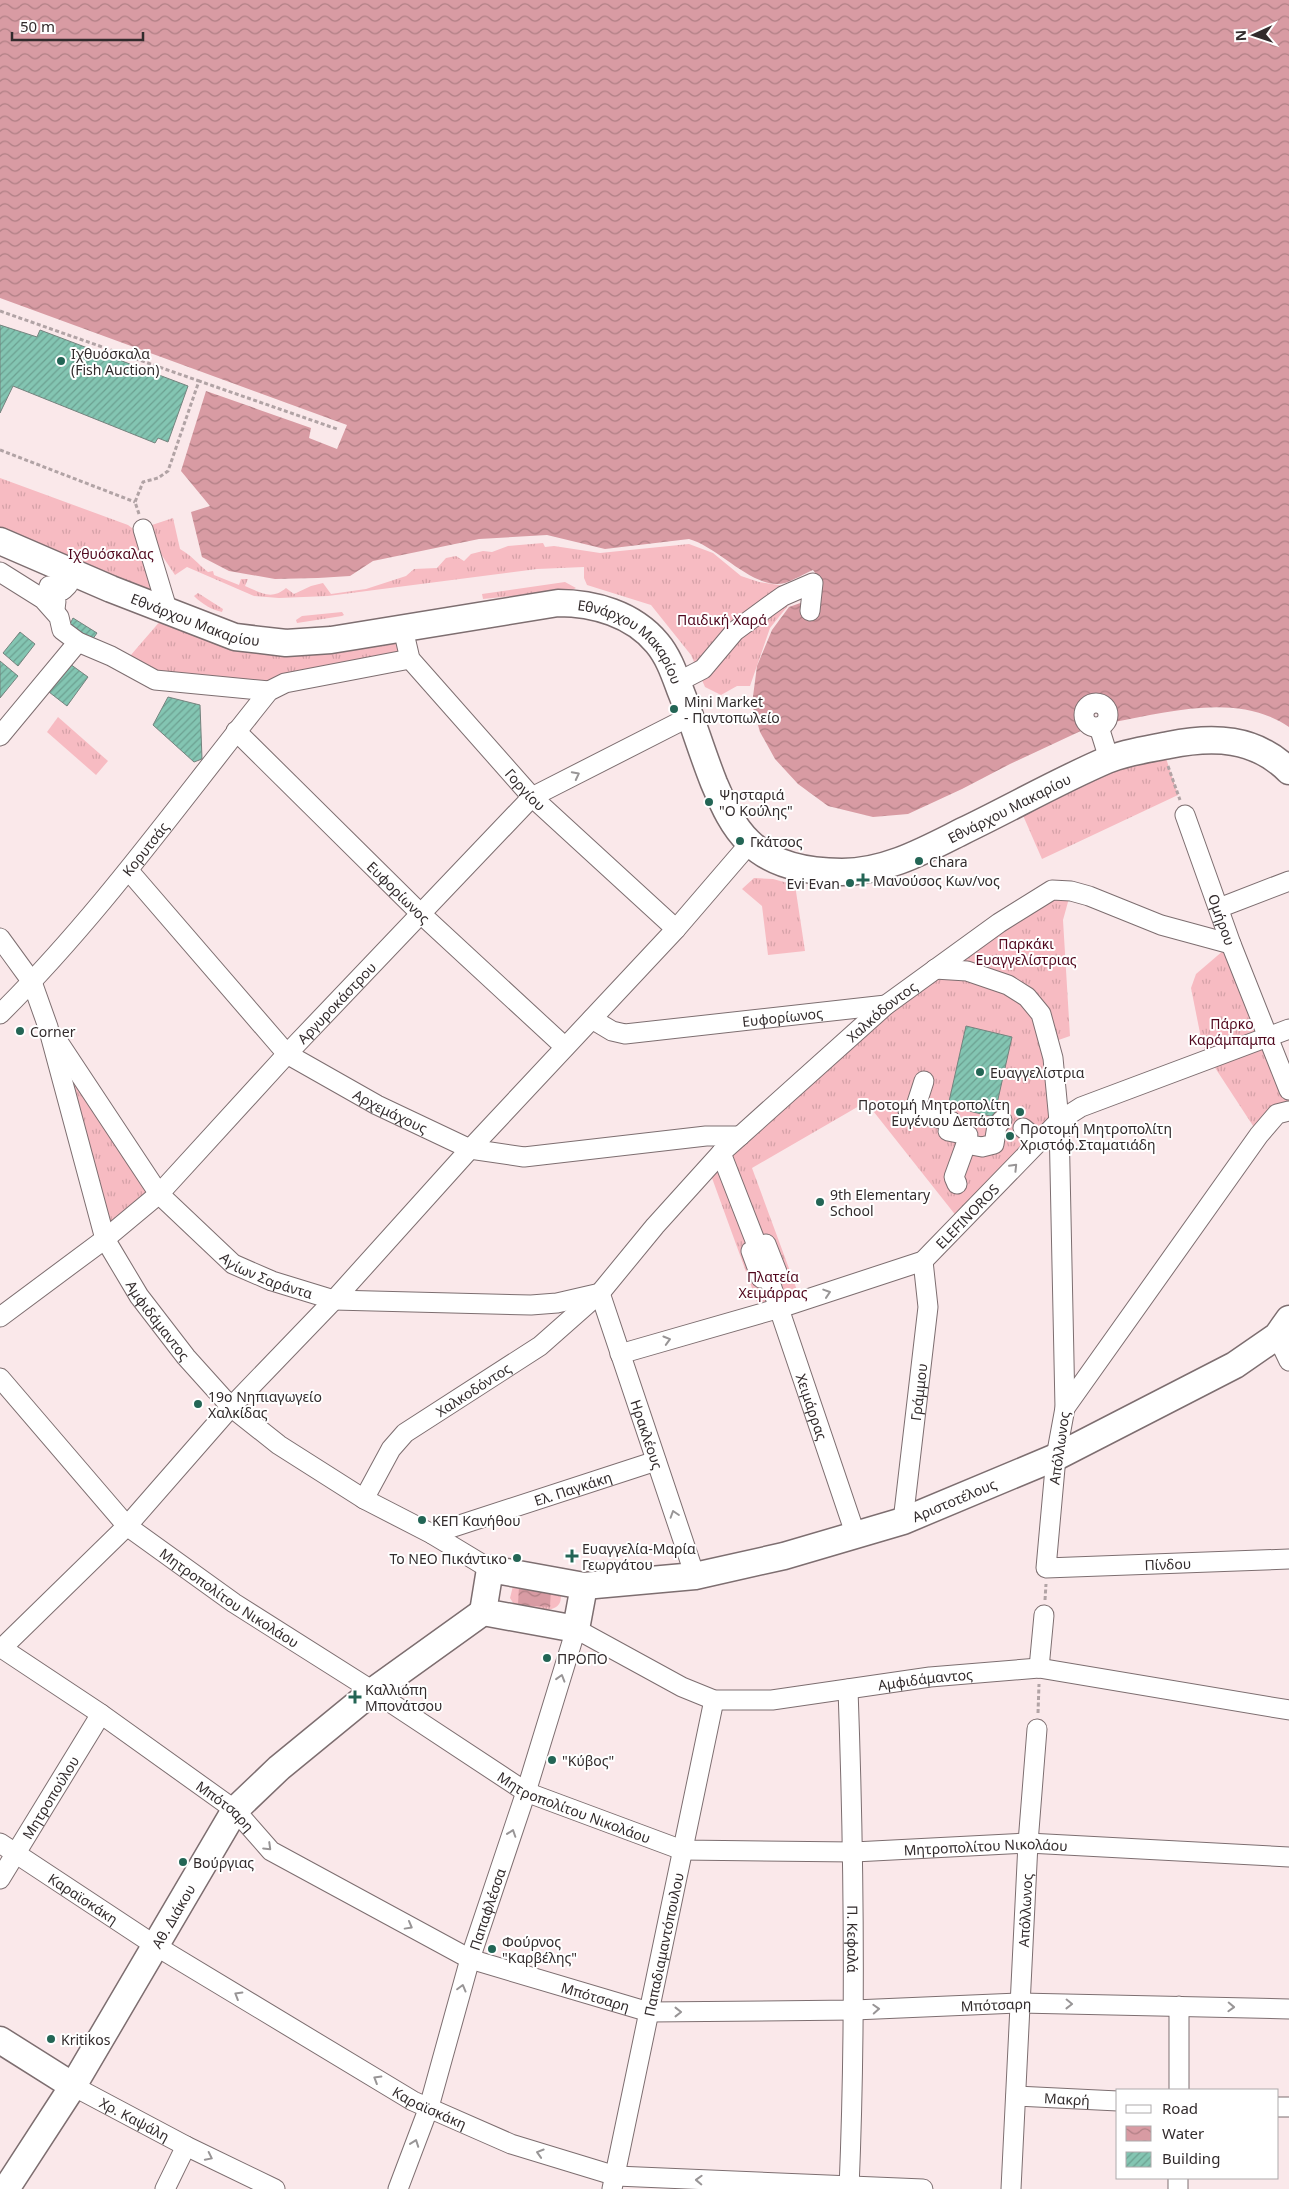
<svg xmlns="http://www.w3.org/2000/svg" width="1289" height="2189" font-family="'Noto Sans',sans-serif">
<defs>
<pattern id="grass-tufts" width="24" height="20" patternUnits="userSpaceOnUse" patternTransform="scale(1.25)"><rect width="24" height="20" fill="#f7bbc2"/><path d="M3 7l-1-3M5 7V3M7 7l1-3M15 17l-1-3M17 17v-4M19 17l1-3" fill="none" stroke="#d4a1a7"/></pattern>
<pattern id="water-waves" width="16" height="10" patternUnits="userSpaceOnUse" patternTransform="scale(1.25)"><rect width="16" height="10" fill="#d89ba3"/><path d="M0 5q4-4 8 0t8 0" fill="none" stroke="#b07f85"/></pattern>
<pattern id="building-hatch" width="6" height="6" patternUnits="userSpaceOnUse" patternTransform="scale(1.25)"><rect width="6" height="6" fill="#83c5b2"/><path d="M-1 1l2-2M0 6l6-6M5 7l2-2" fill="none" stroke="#6ca091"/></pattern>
</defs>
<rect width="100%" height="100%" fill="#fae8ea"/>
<!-- grass -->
<g fill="url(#grass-tufts)">
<polygon points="0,478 128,525 146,539 168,612 235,637 403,629 410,659 285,683 155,680 124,663 168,612 0,541"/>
<path d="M 173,518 L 180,549 C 191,555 198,564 208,572 L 213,571 L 214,575 L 239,585 L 241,579 L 248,579 L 245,586 C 260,592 271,601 286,588 L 294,594 L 311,586 L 323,583 L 331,594 L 366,589 L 406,576 L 414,569 L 437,568 L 446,558 L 456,556 L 464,561 L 471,554 L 483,551 L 492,552 L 508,546 L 543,543 L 545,547 L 554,546 L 600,553 L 689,544 L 713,553 L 741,576 L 759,582 L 786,586 L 791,602 L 770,628 L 750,686 L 737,686 L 721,695 L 705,687 L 691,655 L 651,605 L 587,585 L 584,578 L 584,567 L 537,569 L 328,596 L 279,598 L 254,596 L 187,567 L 175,575 L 159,551 L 149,526 Z"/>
<polygon points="565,582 576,588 572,590 483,599 482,594"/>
<path d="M 198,593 L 223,609 L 222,612 C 212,610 202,604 194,596 Z"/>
<polygon points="342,612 344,615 342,616 297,623 296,620 302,616"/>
<polygon points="58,717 108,761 96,775 47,732"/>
<polygon points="1162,746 1178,795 1042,859 1018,804"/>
<polygon points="754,878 773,879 795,885 805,951 768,955 762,906 742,889"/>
<polygon points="1071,891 1063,920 1070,1036 1050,1043 1059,1121 961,1222 866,1102 752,1168 801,1301 761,1313 708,1167 721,1153 999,923"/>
<polygon points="1231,944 1289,1090 1289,1111 1259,1135 1210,1060 1202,1043 1191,988 1196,974"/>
<polygon points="48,1027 159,1194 105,1239"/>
<path d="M 513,1586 L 560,1591 C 567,1619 530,1608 515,1606 L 510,1598 Z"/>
</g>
<!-- water -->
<g fill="url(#water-waves)">
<path d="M 0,0 L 1289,0 L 1289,727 C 1238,692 1169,712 1114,722 L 1108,704 C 1084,690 1078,709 1085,729 L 1010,764 L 962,789 L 908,814 L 873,817 L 828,806 L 798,784 L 775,759 L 760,732 L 752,704 L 757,666 L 772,630 L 789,607 L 806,601 L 812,615 L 822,582 L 813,570 C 804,574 794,580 785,583 C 754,591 719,547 689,539 L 605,549 L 547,535 L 479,539 L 373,561 L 350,576 L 318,578 L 275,579 L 229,571 L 202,557 L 191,512 L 210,506 L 181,471 L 206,391 L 311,428 L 309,438 L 337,449 L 347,425 L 0,298 Z"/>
<polygon points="519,1586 551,1588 550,1607 518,1605"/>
</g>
<!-- building -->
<g fill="url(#building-hatch)" stroke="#74837e">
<polygon points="0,325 37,337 40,330 188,386 168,442 158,438 155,443 13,386 0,413"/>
<polygon points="73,618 97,633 92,640 69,626"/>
<polygon points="20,632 35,644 18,666 3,653"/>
<polygon points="0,661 18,676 0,698"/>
<polygon points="70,664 88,677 67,706 49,692"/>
<polygon points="168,697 200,705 202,759 194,762 153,725"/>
<polygon points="966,1026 1012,1037 994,1117 948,1106"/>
</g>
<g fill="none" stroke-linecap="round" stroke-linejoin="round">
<defs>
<g id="street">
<polyline points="143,529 168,612"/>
<polyline points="0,572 43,599 59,617 62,630 78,642 111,656 155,680 269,691"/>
<polyline points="55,609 56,601 48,590 49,586 63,590 68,585 61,580 65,570"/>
<path id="s1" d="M 403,629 L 410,659 L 532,797 L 676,929"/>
<polyline points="678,682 703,669 735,631 769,606 783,596 813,583 810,611"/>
<circle cx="1096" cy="715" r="12"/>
<polyline points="1099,727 1109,759"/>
<path id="s2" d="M 236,731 L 421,914 L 565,1047"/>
<polyline points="0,736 78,642"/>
<path id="s3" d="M 1185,815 L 1231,944 L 1289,1090"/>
<path id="s4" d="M 129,871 L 287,1054 L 377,1105 L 470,1149 L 524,1157 L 706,1136 L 740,1136"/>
<polyline points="1219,908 1289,881"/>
<path id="s5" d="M 0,938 L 32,982 L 48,1027 L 105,1239 L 139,1296 L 186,1357 L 231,1407 L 279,1445 L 364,1499 L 432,1534 L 490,1569"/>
<path id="s6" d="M 935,969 L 967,971 L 1008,985 L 1027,997 L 1041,1014 L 1053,1058 L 1059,1121 L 1065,1408 L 1056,1457 L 1046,1568 L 1289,1559"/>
<path id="s7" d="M 0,1014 C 100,915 181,800 269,691 L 285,683 L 410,659"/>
<path id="s8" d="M 592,1019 L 612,1031 L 625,1034 L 886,1005"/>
<path id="s9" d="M 57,1040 L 159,1194 L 233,1264 L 272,1281 L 334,1300 L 531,1305 L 557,1303 L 596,1294"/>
<polyline points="908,1111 951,1121 948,1131 968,1135 966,1144 982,1147 994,1144 997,1126 1002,1120"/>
<polyline points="914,1112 924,1081"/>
<polyline points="1023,1128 1039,1141"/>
<polyline points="721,1153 758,1248"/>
<polyline points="957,1184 954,1177 966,1144"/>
<polygon points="766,1244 777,1272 761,1278 751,1251"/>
<path id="s10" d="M 768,1276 L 856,1536"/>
<path id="s11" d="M 600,1293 L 695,1576"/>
<path id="s12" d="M 0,1317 L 105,1239 L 159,1194 L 287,1054 L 532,797 L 691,716"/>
<polyline points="1277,1336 1289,1361"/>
<path id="s13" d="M 620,1354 L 780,1308 L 923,1261 L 1059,1121 L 1081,1107 L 1289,1029"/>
<path id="s14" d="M 0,1378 L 127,1526 L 234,1603 L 373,1691 L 526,1792 L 682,1850 L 854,1852 L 1028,1843 L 1289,1857"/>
<polyline points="1065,1408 1259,1135 1277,1114 1289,1111"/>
<path id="s15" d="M 364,1499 L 391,1449 L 405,1433 L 540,1346 L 600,1293 L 655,1226 L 721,1153 L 740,1136 L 886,1005 L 999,923 L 1052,890 L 1071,891 L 1089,896 L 1161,925 L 1231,944"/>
<path id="s16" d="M 903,1521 L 928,1307 L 923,1261"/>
<path id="s17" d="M 432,1534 L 656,1461"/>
<path id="s18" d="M 0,1647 L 101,1714 L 235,1810 L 271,1851 L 470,1959 L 649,2012 L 854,2010 L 1020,2003 L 1289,2009"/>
<polyline points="2,1648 127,1526 231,1407 334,1300 470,1149 676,929 750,843"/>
<polyline points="1039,1668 1044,1615"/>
<path id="s19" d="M 848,1689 C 854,1856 856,2022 849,2189"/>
<path id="s20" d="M 0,1843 L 156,1946 L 413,2101 L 511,2144 L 616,2176 L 923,2189"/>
<path id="s21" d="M 0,1879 L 101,1714"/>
<path id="s22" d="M 73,2086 L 186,2146 L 275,2189"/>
<polyline points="1179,2090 1179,2006"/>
<path id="s23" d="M 1016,2096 L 1118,2101"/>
<polyline points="1278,2107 1289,2107"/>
<polyline points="165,2189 186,2146"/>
<path id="s24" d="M 398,2189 L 429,2107 L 470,1959 L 526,1792 L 576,1629 L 682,1687 L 714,1700 L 772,1700 L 930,1677 L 1039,1668 L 1289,1710"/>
<path id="s25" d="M 612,2189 L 714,1700"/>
<path id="s26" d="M 1011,2189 L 1028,1843 L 1037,1729"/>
<polyline points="1178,2189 1178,2178"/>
</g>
<g id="secondary">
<path id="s27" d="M 0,541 L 111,589 L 235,637 L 286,643 L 331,640 L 558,603 C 594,603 633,614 657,643 C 669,657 675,676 681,692 C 693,722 702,753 714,783 C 723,804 732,826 749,842 C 773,866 810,872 842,872 C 886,872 925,850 963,831 C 1011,808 1058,781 1107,760 C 1126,752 1149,749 1169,745 C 1213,736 1255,737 1289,771"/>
<polygon points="490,1569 584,1586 576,1629 483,1612"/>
<path id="s28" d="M 584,1586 L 695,1576 L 784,1556 L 903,1521 L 1056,1457 L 1235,1365 L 1277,1336 L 1289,1319"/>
<polyline points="0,2040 73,2086"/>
<path id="s29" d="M 6,2189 L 73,2086 L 235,1810 L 279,1768 L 373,1691 L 483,1612"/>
</g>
</defs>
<!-- street casing -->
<use href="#street" stroke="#7d6e70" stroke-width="21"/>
<!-- secondary casing -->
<use href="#secondary" stroke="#7d6e70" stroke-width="29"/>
<!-- path -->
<g stroke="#b1a3a5" stroke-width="3" stroke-dasharray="4 2.5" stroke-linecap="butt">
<polyline points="0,311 199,381"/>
<polyline points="0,450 135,502"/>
<polyline points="139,514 135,502 143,482 158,478 168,471 199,381 337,429"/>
<polyline points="1168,766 1180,800"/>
<polyline points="1045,1600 1046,1584"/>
<polyline points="1038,1713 1039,1684"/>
</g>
<!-- street -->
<use href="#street" stroke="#fff" stroke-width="19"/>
<!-- secondary -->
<use href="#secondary" stroke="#fff" stroke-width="26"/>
</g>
<!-- one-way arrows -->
<defs><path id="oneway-chevron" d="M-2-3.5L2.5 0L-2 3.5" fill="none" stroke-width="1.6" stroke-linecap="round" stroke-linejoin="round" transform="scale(1.25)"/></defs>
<g stroke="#989596">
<use href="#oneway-chevron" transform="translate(576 775) rotate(-27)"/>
<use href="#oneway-chevron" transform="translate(1014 1167) rotate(-46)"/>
<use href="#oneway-chevron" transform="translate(827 1293) rotate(-18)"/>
<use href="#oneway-chevron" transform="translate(667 1340) rotate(-16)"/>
<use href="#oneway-chevron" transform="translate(674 1514) rotate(-108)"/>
<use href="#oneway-chevron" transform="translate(561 1678) rotate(-73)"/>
<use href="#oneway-chevron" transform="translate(512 1833) rotate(-71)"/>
<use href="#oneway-chevron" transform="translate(268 1847) rotate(44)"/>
<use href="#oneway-chevron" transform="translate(409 1926) rotate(29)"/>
<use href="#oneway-chevron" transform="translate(462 1988) rotate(-75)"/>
<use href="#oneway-chevron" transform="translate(238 1995) rotate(-149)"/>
<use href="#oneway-chevron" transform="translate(1069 2004) rotate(1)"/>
<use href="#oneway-chevron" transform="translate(1231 2007) rotate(2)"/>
<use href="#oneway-chevron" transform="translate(876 2009) rotate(-3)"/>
<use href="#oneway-chevron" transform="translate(678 2012)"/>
<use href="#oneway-chevron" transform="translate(377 2079) rotate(-149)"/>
<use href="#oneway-chevron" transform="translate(415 2143) rotate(-70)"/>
<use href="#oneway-chevron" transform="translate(540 2153) rotate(-163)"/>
<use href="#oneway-chevron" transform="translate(209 2157) rotate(26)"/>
<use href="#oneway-chevron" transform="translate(699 2180) rotate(-178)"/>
</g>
<!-- markers -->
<g fill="#236555" stroke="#fff" stroke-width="2">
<circle cx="61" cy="361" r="5"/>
<circle cx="674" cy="709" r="5"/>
<circle cx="709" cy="802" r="5"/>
<circle cx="740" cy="841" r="5"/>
<circle cx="919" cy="861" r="5"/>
<path d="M860.5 872.5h5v5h5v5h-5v5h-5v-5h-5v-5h5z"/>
<circle cx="850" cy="883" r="5"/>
<circle cx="20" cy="1031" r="5"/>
<circle cx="980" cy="1072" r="5"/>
<circle cx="1020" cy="1112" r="5"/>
<circle cx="1010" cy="1136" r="5"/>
<circle cx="820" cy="1202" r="5"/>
<circle cx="198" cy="1404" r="5"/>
<circle cx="422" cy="1520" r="5"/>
<path d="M569.5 1548.5h5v5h5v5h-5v5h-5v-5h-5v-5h5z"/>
<circle cx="517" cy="1558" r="5"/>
<circle cx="547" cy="1658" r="5"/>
<path d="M352.5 1689.5h5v5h5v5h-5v5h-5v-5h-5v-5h5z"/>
<circle cx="552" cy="1760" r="5"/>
<circle cx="183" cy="1862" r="5"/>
<circle cx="492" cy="1949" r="5"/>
<circle cx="51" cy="2039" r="5"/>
</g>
<g text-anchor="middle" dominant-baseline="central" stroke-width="4" stroke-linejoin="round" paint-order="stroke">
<!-- poi labels -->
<g font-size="14" fill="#322b2c" stroke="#fff" text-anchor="start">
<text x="71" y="353">Ιχθυόσκαλα<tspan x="71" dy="16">(Fish Auction)</tspan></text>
<text x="684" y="701">Mini Market<tspan x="684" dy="16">- Παντοπωλείο</tspan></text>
<text x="719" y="794">Ψησταριά<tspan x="719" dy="16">"Ο Κούλης"</tspan></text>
<text x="750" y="841">Γκάτσος</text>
<text x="929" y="861">Chara</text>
<text x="873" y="880">Μανούσος Κων/νος</text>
<text x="840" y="883" text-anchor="end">Evi Evan</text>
<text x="30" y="1031">Corner</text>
<text x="990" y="1072">Ευαγγελίστρια</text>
<text x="1010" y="1104" text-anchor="end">Προτομή Μητροπολίτη<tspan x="1010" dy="16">Ευγένιου Δεπάστα</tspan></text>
<text x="1020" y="1128">Προτομή Μητροπολίτη<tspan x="1020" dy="16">Χριστόφ.Σταματιάδη</tspan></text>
<text x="830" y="1194">9th Elementary<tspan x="830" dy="16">School</tspan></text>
<text x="208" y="1396">19ο Νηπιαγωγείο<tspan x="208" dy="16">Χαλκίδας</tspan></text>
<text x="432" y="1520">ΚΕΠ Κανήθου</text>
<text x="582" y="1548">Ευαγγελία-Μαρία<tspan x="582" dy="16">Γεωργάτου</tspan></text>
<text x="507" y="1558" text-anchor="end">Το ΝΕΟ Πικάντικο</text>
<text x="557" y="1658">ΠΡΟΠΟ</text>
<text x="365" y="1689">Καλλιόπη<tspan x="365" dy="16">Μπονάτσου</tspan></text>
<text x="562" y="1760">"Κύβος"</text>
<text x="193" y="1862">Βούργιας</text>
<text x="502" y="1941">Φούρνος<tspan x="502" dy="16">"Καρβέλης"</tspan></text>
<text x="61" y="2039">Kritikos</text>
</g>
<!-- park labels -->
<g font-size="14" fill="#50071d" stroke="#fff">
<text x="111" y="553">Ιχθυόσκαλας</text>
<text x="722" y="619">Παιδική Χαρά</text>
<text x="1026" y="943">Παρκάκι<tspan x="1026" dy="16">Ευαγγελίστριας</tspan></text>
<text x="1232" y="1023">Πάρκο<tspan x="1232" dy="16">Καράμπαμπα</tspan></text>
<text x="773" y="1276">Πλατεία<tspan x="773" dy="16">Χειμάρρας</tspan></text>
</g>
<!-- street labels -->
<g font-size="14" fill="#322b2c" stroke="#fff">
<text stroke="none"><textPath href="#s27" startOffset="211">Εθνάρχου Μακαρίου</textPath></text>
<text stroke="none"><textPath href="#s27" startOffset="668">Εθνάρχου Μακαρίου</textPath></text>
<text stroke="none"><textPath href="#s1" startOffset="205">Γοργίου</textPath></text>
<text stroke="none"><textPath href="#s27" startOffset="1192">Εθνάρχου Μακαρίου</textPath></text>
<text stroke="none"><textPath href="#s7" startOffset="220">Κορυτσάς</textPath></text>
<text stroke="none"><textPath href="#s2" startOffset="229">Ευφορίωνος</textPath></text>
<text stroke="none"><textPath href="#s3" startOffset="111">Ομήρου</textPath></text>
<text stroke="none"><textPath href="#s12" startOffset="462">Αργυροκάστρου</textPath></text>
<text stroke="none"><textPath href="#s15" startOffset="718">Χαλκόδοντος</textPath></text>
<text stroke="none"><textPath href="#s8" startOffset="195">Ευφορίωνος</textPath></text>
<text stroke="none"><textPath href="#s4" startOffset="360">Αρχεμάχους</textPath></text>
<text stroke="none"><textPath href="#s13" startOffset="380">ELEFINOROS</textPath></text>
<text stroke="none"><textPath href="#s9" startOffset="322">Αγίων Σαράντα</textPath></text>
<text stroke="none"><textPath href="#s5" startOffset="419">Αμφιδάμαντος</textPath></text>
<text stroke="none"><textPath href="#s15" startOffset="159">Χαλκοδόντος</textPath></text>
<text stroke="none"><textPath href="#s16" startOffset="130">Γράμμου</textPath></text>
<text stroke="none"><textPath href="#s10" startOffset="138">Χειμάρρας</textPath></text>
<text stroke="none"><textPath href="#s11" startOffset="149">Ηρακλέους</textPath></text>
<text transform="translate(1059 1448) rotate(-82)">Απόλλωνος</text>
<text stroke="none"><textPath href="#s17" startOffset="148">Ελ. Παγκάκη</textPath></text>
<text stroke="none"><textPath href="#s28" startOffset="382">Αριστοτέλους</textPath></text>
<text stroke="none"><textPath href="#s6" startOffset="799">Πίνδου</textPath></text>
<text stroke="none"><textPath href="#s14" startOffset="320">Μητροπολίτου Νικολάου</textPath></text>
<text stroke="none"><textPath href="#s24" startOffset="956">Αμφιδάμαντος</textPath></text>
<text stroke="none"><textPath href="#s21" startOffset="96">Μητροπούλου</textPath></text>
<text stroke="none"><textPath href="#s14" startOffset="725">Μητροπολίτου Νικολάου</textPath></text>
<text stroke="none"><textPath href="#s18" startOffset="276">Μπότσαρη</textPath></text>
<text stroke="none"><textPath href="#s14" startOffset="1145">Μητροπολίτου Νικολάου</textPath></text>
<text stroke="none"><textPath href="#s20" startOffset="100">Καραϊσκάκη</textPath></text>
<text stroke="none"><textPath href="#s24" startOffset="294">Παπαφλέσσα</textPath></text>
<text stroke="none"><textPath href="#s26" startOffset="279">Απόλλωνος</textPath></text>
<text stroke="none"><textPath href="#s29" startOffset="320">Αθ. Διάκου</textPath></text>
<text stroke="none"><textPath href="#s19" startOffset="250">Π. Κεφαλά</textPath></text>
<text stroke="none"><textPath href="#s25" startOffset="250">Παπαδιαμαντόπουλου</textPath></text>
<text stroke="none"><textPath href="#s18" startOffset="698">Μπότσαρη</textPath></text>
<text stroke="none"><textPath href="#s18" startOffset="1101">Μπότσαρη</textPath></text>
<text stroke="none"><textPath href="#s23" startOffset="51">Μακρή</textPath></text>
<text stroke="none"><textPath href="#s20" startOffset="505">Καραϊσκάκη</textPath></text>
<text stroke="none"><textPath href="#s22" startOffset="70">Χρ. Καψάλη</textPath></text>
</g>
</g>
<!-- legend -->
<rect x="1116" y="2089" width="162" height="90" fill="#ffffff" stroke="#adaaab"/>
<rect x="1126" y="2105" width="25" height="8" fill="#ffffff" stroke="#adaaab"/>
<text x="1162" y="2114" font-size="15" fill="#322b2c">Road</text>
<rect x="1126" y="2126" width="25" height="15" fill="url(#water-waves)" stroke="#adaaab"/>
<text x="1162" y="2139" font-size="15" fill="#322b2c">Water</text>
<rect x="1126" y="2152" width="25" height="15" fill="url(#building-hatch)" stroke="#adaaab"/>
<text x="1162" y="2164" font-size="15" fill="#322b2c">Building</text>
<!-- north arrow -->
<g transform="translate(1254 35) rotate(267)" stroke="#ffffff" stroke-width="4" paint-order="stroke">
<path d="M0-4L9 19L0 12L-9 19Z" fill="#322b2c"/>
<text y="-8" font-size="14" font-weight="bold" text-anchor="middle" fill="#322b2c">N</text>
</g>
<!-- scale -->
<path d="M12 32v8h131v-8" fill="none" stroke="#322b2c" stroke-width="2.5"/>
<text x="20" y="32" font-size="15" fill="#322b2c" stroke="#ffffff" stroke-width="4" paint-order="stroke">50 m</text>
</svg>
